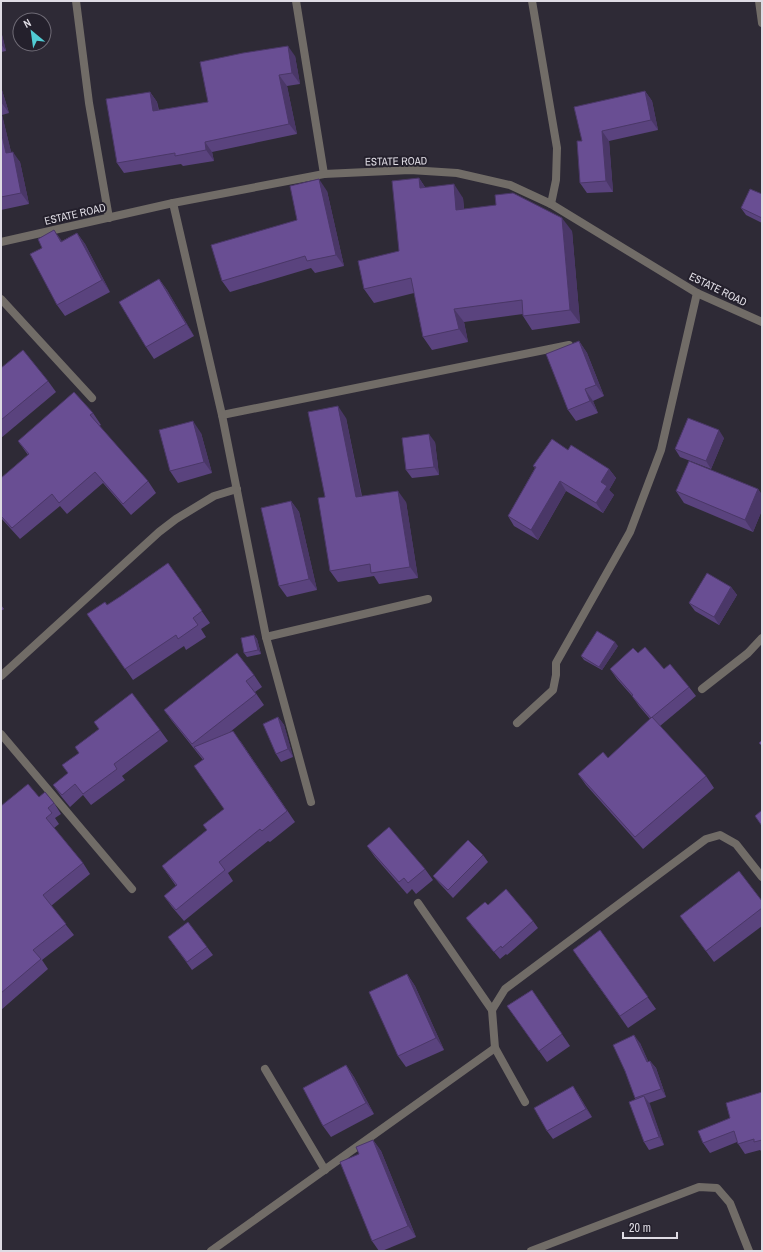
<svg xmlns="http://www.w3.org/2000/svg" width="763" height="1252" font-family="'Archivo Narrow',sans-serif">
<rect width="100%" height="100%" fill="#2e2a36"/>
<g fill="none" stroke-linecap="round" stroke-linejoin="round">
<!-- street -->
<g stroke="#716c67" stroke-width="8">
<polyline points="76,1 89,103 109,218"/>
<polyline points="296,1 324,174"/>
<polyline points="532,1 557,148 556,180 551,204"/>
<polyline points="759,1 762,23"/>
<polyline points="173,203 222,415 266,637 311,802"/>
<polyline points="1,242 173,203 324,174 410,170 457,173 510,185 551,204 697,293 762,322"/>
<polyline points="1,299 92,398"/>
<polyline points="222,415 569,345"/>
<polyline points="266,637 428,599"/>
<polyline points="1,676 159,532 176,519 214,496 237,489"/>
<polyline points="702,689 748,653 762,638"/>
<polyline points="517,723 553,690 556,675 556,663 630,532 661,450 697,293"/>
<polyline points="1,734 132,889"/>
<polyline points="418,903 492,1010"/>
<polyline points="265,1069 325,1170"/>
<polyline points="525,1102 495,1048 492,1010 505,989 706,839 720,835 736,844 762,877"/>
<polyline points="211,1251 495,1048"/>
<polyline points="531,1251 699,1187 717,1188 730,1203 749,1251"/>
</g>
</g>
<!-- wall -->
<g fill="#5a437e">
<polygon points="1,31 6,51 1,52"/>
<polygon points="295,56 300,84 287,86 297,134 212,152 214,161 183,166 181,164 124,173 117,163 150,92 157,102 159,110 208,102"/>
<polygon points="1,87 9,113 2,115 11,152 20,162 29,204 1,210"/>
<polygon points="645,91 652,101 658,130 609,141 613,192 587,193 580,183 582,141"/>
<polygon points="419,178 425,187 463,198 464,209 572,231 580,323 532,330 523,316 523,314 464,322 468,342 432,350 423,337 414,293 374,303 364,289 399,251"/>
<polygon points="327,191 344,266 315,273 311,268 230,292 222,281 297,220"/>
<polygon points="762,194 762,223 746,215 741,208"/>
<polygon points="77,233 85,244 110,292 65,316 57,305 42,248 62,241"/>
<polygon points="159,279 167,290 194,336 154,359 146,347"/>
<polygon points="579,341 587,353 604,396 593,401 598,413 576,421 568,410"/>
<polygon points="1,368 48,381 56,392 1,438"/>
<polygon points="93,413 101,425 99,426 148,481 156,493 131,515 103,483 67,514 60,506 20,539 1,518 1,478 28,455 18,441"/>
<polygon points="346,418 362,496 406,502 418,578 379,584 374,576 338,582 330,571 325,497"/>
<polygon points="201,433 212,473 178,483 170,471"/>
<polygon points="724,438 711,469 680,457 675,449"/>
<polygon points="435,442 439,475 412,478 406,470"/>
<polygon points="568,450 609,469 616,478 609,490 614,495 603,513 566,491 538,540 514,526 508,516 535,468 533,466"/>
<polygon points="758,489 762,495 762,510 753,532 684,503 676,491"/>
<polygon points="291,501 299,512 317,590 287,597 279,586"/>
<polygon points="168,563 210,623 201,629 206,637 186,650 184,646 133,680 87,614 107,605 121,596"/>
<polygon points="731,587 737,595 719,625 695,611 689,603"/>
<polygon points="1,605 4,609 1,611"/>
<polygon points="254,635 257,639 261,654 247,657 244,653"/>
<polygon points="618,646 602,670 584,660 581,656"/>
<polygon points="638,653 664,669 689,687 696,696 660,726 706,776 714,788 643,849 586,785 578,774 608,758 650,719 639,706 632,696 617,679 610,669"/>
<polygon points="254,675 262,687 255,692 264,705 230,732 241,742 295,822 270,842 268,841 228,873 233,881 184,921 172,907 164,896 176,886 162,866 207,830 203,825 224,809 203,760 172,721 164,710"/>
<polygon points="278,717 284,725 293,757 281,762 276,754"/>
<polygon points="94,722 160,730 168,741 122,776 125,780 91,805 83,795 70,807 61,796 53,785 67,774 79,753 99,729"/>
<polygon points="54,803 61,814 55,818 59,824 54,828 83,863 90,874 51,906 74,935 42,960 48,969 1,1010 1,806"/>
<polygon points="367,846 425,869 433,880 416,894 412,889 407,894 375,857"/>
<polygon points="483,855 488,862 453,898 439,883 433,876"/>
<polygon points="762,901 762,926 714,962 680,916"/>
<polygon points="466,918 533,921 538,928 507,955 506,954 500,959 472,926"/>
<polygon points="600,930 656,1009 628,1028 573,950"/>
<polygon points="168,937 207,947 213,955 192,970"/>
<polygon points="407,974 415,986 444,1050 406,1067 398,1056"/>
<polygon points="532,990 570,1046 547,1062 507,1006"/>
<polygon points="640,1043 648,1061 650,1061 656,1068 666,1097 649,1103 664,1145 649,1150 644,1142 635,1098"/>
<polygon points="346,1065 354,1077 374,1114 331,1137 323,1126"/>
<polygon points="762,1092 762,1152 760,1150 745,1154 737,1142 710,1153 703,1143 730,1118"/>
<polygon points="578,1094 592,1117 553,1139 547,1131"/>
<polygon points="373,1140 381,1151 416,1237 382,1251 379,1251 372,1241 359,1154"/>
</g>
<!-- shaded-wall -->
<g fill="#4a3767">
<polygon points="1,31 6,51 1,44"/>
<polygon points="288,46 295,56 300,84 292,73"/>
<polygon points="279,75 287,86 297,134 289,124"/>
<polygon points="1,87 9,113 1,102"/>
<polygon points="645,91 652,101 658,130 651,120"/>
<polygon points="150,92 157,102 160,122 153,111"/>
<polygon points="1,113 2,115 14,164 6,153 1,131"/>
<polygon points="602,131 609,141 613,192 606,181"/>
<polygon points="205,142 212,152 214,161 206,150"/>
<polygon points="13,152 20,162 29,204 21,193"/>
<polygon points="419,178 428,192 420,188"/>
<polygon points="319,179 327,191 344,266 336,255"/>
<polygon points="454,184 463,198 465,223 456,210"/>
<polygon points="562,218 572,231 580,323 570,310"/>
<polygon points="54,230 62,241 61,242"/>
<polygon points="77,233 85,244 110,292 102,280"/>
<polygon points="159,279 167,290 194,336 186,324"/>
<polygon points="454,309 464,322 468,342 459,329"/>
<polygon points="579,341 587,353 604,396 596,385"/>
<polygon points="585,389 593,401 598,413 590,401"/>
<polygon points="338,406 346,418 364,509 356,497"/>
<polygon points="193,421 201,433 212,473 204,462"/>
<polygon points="719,430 724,438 711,469 706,461"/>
<polygon points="429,434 435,442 439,475 434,467"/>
<polygon points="609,469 616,478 609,490 614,495 603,513 596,503 601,482"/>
<polygon points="560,481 566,491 538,540 531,530"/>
<polygon points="758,489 762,495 762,510 753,532 745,520"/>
<polygon points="398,491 406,502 418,578 410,567"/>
<polygon points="291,501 299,512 317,590 309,579"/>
<polygon points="731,587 737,595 719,625 714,617"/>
<polygon points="254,635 257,639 261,654 258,650"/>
<polygon points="615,642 618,646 602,670 599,667"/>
<polygon points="278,717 284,725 293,757 288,749"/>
<polygon points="407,974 415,986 444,1050 436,1038"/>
<polygon points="634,1035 640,1043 652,1070 647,1062"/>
<polygon points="650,1061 656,1068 666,1097 661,1089"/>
<polygon points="346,1065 354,1077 374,1114 366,1103"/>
<polygon points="573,1086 578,1094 592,1117 586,1109"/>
<polygon points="644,1096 650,1104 664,1145 659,1137"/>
<polygon points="373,1140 381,1151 416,1237 408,1226"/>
</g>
<!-- building -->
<g fill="#694e93" stroke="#4a3767">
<polygon points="288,46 292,73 279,75 289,124 205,142 206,150 175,156 175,153 117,163 106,99 150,92 153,111 208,102 200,62 243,53"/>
<polygon points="645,91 651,120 602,131 606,181 580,183 577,141 582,141 574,107"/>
<polygon points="1,131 6,153 13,152 21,193 1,197"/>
<polygon points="419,178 420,188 454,184 456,210 496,205 495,195 513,193 562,218 570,310 523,316 522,300 454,309 459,329 423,337 411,278 364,289 358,261 399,251 392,181"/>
<polygon points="319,179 336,255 307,261 305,256 222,281 211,245 297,220 290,186"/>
<polygon points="750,189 762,194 762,218 741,208"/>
<polygon points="54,230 61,242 77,233 102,280 57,305 30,254 42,248 38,239"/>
<polygon points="159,279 186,324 146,347 119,302"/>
<polygon points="579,341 596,385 585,389 590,401 568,410 546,354"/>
<polygon points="23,350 48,381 1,420 1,368"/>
<polygon points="74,392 93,413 90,415 148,481 123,504 95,472 59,503 52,494 12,528 1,516 1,478 29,454 18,441"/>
<polygon points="338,406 356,497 398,491 410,567 371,573 370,564 330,571 318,498 325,497 308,412"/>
<polygon points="688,418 719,430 706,461 675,449"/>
<polygon points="193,421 204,462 170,471 159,430"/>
<polygon points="429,434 434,467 406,470 402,438"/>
<polygon points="552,439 568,450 571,445 609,469 601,482 607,486 596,503 560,481 531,530 508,516 536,467 533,466"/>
<polygon points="689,461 758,489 745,520 676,491"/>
<polygon points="291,501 309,579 279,586 261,508"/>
<polygon points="168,563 202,611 193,618 198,625 178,639 176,635 125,669 87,614 105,602 107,605 121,596"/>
<polygon points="707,573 731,587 714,617 689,603"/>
<polygon points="597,631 615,642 599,667 581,656"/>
<polygon points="254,635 258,650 244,653 241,638"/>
<polygon points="645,647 664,669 670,664 689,687 651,718 632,696 633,695 610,669 633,648 638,653"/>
<polygon points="237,653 254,675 246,681 256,694 192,744 164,710"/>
<polygon points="132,693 160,730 114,764 117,769 83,794 75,784 62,795 53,785 68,773 62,765 79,753 75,747 99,729 94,722"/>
<polygon points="278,717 288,749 276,754 263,724"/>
<polygon points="652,717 706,776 635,837 578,774 603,752 608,758"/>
<polygon points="233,731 287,811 262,831 260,829 219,862 225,870 176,910 164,896 177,885 162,866 207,830 203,825 224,809 194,766 204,759 194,747"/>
<polygon points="762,740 762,746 759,743"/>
<polygon points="28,784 39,797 45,792 54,803 48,808 52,813 46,818 83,863 43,895 66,924 33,950 41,959 1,993 1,806"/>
<polygon points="762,810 762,826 755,816"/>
<polygon points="389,827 425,869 408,883 404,878 399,882 367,846"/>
<polygon points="468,840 483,855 448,890 433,876"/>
<polygon points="739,871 762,901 762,908 706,951 680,916"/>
<polygon points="506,889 533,921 502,948 501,946 494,952 466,918 485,902 488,905"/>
<polygon points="188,922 207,947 187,962 168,937"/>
<polygon points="600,930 648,997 620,1016 573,950"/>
<polygon points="407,974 436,1038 398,1056 369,992"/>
<polygon points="532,990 562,1034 539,1051 517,1020 507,1006"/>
<polygon points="634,1035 647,1062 650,1061 661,1089 635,1098 625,1071 613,1045"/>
<polygon points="346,1065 366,1103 323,1126 303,1088"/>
<polygon points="573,1086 586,1109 547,1131 534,1108"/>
<polygon points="762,1092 762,1140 754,1142 754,1139 738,1144 734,1131 703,1143 698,1131 730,1118 726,1103"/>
<polygon points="644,1096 659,1137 644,1142 629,1102"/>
<polygon points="373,1140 408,1226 372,1241 340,1162 359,1154 356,1147"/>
</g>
<g text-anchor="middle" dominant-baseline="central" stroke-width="4" stroke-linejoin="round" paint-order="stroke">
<!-- street labels -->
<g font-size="11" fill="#dfdce4" stroke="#24202c">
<text transform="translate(396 161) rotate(-1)">ESTATE ROAD</text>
<text transform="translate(75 214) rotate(-13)">ESTATE ROAD</text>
<text transform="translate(718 289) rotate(26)">ESTATE ROAD</text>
</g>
</g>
<!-- border -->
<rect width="763" height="1252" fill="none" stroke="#dfdce4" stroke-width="4"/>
<!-- north arrow -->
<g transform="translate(32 32) rotate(331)"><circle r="19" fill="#24202c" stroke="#6f6b76"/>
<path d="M0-3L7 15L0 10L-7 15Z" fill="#51ccd4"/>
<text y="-6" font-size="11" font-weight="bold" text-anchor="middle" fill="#dfdce4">N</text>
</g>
<!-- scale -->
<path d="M623 1232v6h54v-6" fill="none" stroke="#dfdce4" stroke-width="2"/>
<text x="629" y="1232" font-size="12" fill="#dfdce4" stroke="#24202c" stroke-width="3" paint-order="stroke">20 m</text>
</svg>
